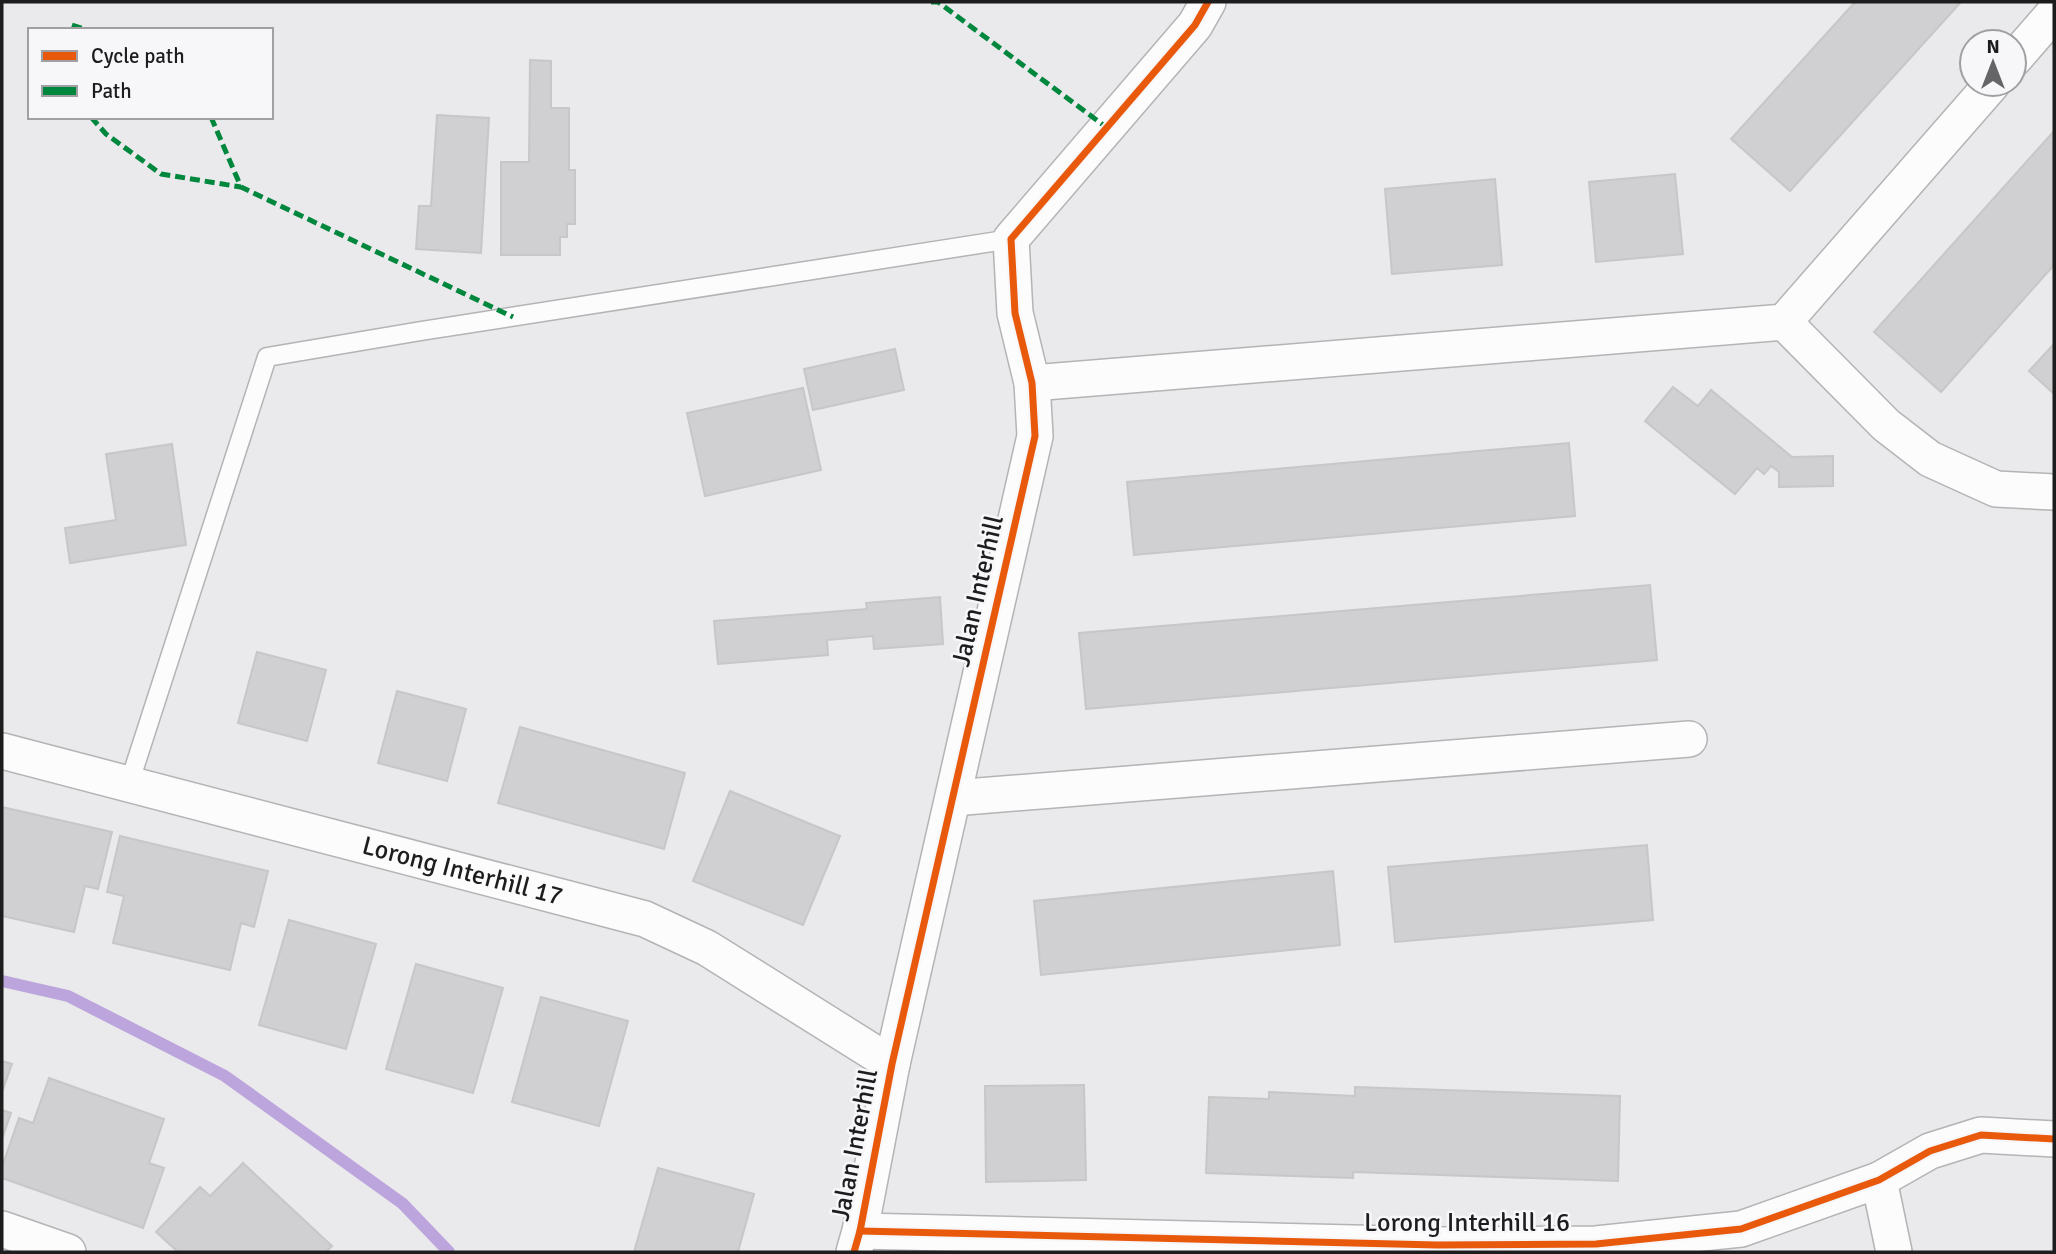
<svg xmlns="http://www.w3.org/2000/svg" width="2056" height="1254" font-family="Signika,sans-serif">
<rect width="100%" height="100%" fill="#eae9eb"/>
<g fill="none" stroke-linecap="round" stroke-linejoin="round">
<!-- stream -->
<polyline stroke="#bca4dc" stroke-width="12" points="2,981 68,996 225,1076 402,1203 449,1252"/>
</g>
<!-- building -->
<g fill="#d0cfd1" stroke="#c7c7c8" stroke-width="2">
<polygon points="1855,2 1961,2 1790,191 1731,139"/>
<polygon points="530,60 551,61 551,108 569,108 569,170 575,170 575,224 567,224 567,237 560,237 560,255 501,255 501,162 529,162"/>
<polygon points="437,115 489,118 481,253 416,249 419,206 431,206"/>
<polygon points="2054,131 2054,265 1941,392 1874,332"/>
<polygon points="1675,174 1683,254 1596,262 1589,182"/>
<polygon points="1495,179 1502,265 1392,274 1385,189"/>
<polygon points="2053,345 2054,345 2054,394 2029,371"/>
<polygon points="895,349 904,390 813,410 804,369"/>
<polygon points="1673,387 1698,406 1711,390 1792,457 1833,456 1833,486 1779,487 1779,472 1771,466 1764,474 1757,468 1735,494 1645,421"/>
<polygon points="803,388 821,470 705,496 687,413"/>
<polygon points="1569,443 1575,516 1134,555 1127,482"/>
<polygon points="172,444 186,545 70,563 65,528 116,520 106,454"/>
<polygon points="1650,585 1657,660 1086,709 1079,633"/>
<polygon points="940,597 943,644 874,649 873,636 827,640 828,655 718,664 714,621 867,609 866,603"/>
<polygon points="257,652 326,670 307,741 238,723"/>
<polygon points="397,691 466,709 447,781 378,763"/>
<polygon points="520,727 685,773 664,849 498,803"/>
<polygon points="730,791 840,836 803,925 693,881"/>
<polygon points="2,807 112,832 98,889 85,886 74,932 2,916"/>
<polygon points="120,836 268,871 254,927 241,923 230,970 113,943 124,896 107,892"/>
<polygon points="1647,845 1653,920 1395,942 1388,867"/>
<polygon points="1333,871 1340,945 1041,975 1034,901"/>
<polygon points="289,920 376,944 346,1049 259,1025"/>
<polygon points="416,964 503,988 473,1093 386,1069"/>
<polygon points="541,997 628,1021 599,1126 512,1102"/>
<polygon points="2,1061 12,1064 2,1092"/>
<polygon points="49,1078 164,1119 149,1163 164,1168 143,1228 2,1178 2,1167 19,1118 33,1123"/>
<polygon points="1084,1085 1086,1180 986,1182 985,1086"/>
<polygon points="1355,1087 1620,1096 1618,1181 1353,1172 1353,1178 1206,1173 1209,1097 1269,1099 1269,1092 1355,1096"/>
<polygon points="2,1110 11,1113 2,1139"/>
<polygon points="243,1163 332,1246 326,1252 178,1252 156,1232 200,1187 210,1196"/>
<polygon points="658,1168 754,1194 738,1252 634,1252"/>
</g>
<g fill="none" stroke-linecap="round" stroke-linejoin="round">
<defs>
<polyline id="lane" points="129,784 267,357 421,331 1011,239"/>
<g id="street">
<polyline points="2014,59 2054,13"/>
<polyline points="1784,322 1886,425 1930,459 1996,489 2054,492"/>
<polyline points="1032,383 1784,322 1992,84"/>
<path id="s1" d="M 2,751 L 645,919 L 707,948 L 892,1064"/>
<polyline points="953,798 1689,739"/>
<polyline points="1879,1180 1894,1252"/>
<polyline points="2,1229 68,1252"/>
<polyline points="860,1231 1437,1245 1596,1244 1741,1229 1879,1180 1930,1151 1981,1135 2054,1139"/>
<polyline points="854,1252 860,1231 892,1064 1035,436 1032,383 1015,313 1011,239 1195,25 1208,2"/>
</g>
</defs>
<!-- lane casing -->
<use href="#lane" stroke="#b4b3b5" stroke-width="21"/>
<!-- street casing -->
<use href="#street" stroke="#b4b3b5" stroke-width="38"/>
<!-- lane -->
<use href="#lane" stroke="#fcfcfc" stroke-width="18"/>
<!-- street -->
<use href="#street" stroke="#fcfcfc" stroke-width="35"/>
<!-- quiet -->
<g stroke="#00873e" stroke-width="5" stroke-dasharray="10 5" stroke-linecap="butt">
<polyline points="931,2 938,2 1106,127"/>
<polyline points="72,25 87,30"/>
<polyline points="91,117 106,134 161,174 241,187"/>
<polyline points="211,117 241,187 513,317"/>
</g>
<defs>
<g id="cycleway">
<polyline points="860,1231 1437,1245 1596,1244 1741,1229 1879,1180 1930,1151 1981,1135 2054,1139"/>
<polyline points="854,1252 860,1231 892,1064 1035,436 1032,383 1015,313 1011,239 1195,25 1208,2"/>
</g>
</defs>
<!-- cycleway casing -->
<use href="#cycleway" stroke="#f7f6f9" stroke-width="11"/>
<!-- cycleway -->
<use href="#cycleway" stroke="#e8590c" stroke-width="7"/>
</g>
<g text-anchor="middle" dominant-baseline="central" stroke-width="5" stroke-linejoin="round" paint-order="stroke">
<!-- street labels -->
<g font-size="26" fill="#1d1d1e" stroke="#f7f6f9">
<text transform="translate(978 591) rotate(-77)">Jalan Interhill</text>
<text stroke="none"><textPath href="#s1" startOffset="476">Lorong Interhill 17</textPath></text>
<text transform="translate(855 1145) rotate(-79)">Jalan Interhill</text>
<text x="1467" y="1223">Lorong Interhill 16</text>
</g>
</g>
<!-- border -->
<rect width="2056" height="1254" fill="none" stroke="#1d1d1e" stroke-width="7"/>
<!-- legend -->
<rect x="28" y="28" width="245" height="91" fill="#f7f6f9" stroke="#a09fa1" stroke-width="2"/>
<rect x="42" y="51" width="35" height="10" fill="#e8590c" stroke="#a09fa1" stroke-width="2"/>
<text x="91" y="63" font-size="21" fill="#1d1d1e">Cycle path</text>
<rect x="42" y="86" width="35" height="10" fill="#00873e" stroke="#a09fa1" stroke-width="2"/>
<text x="91" y="98" font-size="21" fill="#1d1d1e">Path</text>
<!-- north arrow -->
<g transform="translate(1993 63)"><circle r="33" fill="#f7f6f9" stroke="#a09fa1" stroke-width="2"/>
<path d="M0-5L12 26L0 18L-12 26Z" fill="#656466"/>
<text y="-10" font-size="19" font-weight="bold" text-anchor="middle" fill="#1d1d1e">N</text>
</g>
</svg>
